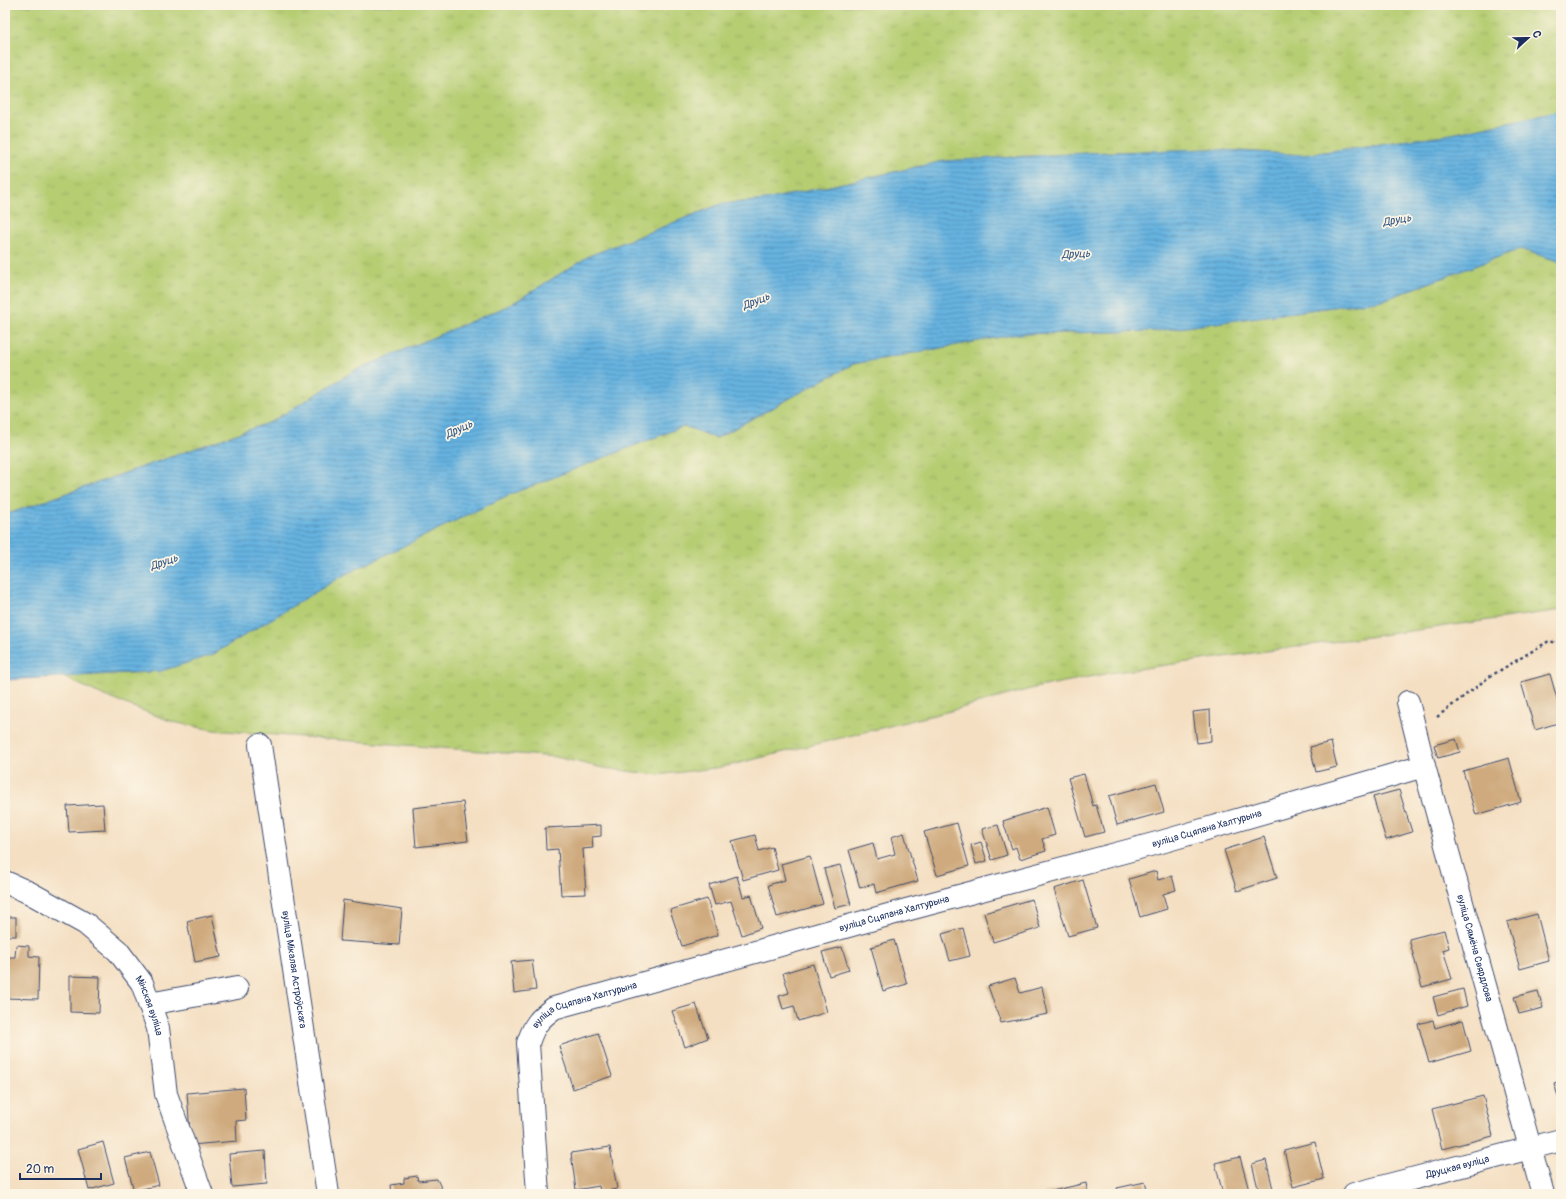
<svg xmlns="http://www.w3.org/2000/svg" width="1566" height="1199" font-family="Pangolin,sans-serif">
<defs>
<pattern id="grass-tufts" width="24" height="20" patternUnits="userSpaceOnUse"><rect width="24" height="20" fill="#b6cd72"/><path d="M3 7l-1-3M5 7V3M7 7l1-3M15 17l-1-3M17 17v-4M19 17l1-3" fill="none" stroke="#9cb065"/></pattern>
<pattern id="water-rules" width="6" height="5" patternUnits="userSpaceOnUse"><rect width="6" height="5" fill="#66b3e0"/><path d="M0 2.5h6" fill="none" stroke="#5392b9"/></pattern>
</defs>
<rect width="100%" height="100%" fill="#fcf5e5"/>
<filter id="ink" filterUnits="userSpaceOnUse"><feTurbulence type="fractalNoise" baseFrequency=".025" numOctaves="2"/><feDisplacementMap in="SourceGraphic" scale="8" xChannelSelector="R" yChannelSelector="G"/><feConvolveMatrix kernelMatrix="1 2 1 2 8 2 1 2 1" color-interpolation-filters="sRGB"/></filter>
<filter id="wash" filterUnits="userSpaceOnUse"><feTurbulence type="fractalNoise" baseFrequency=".012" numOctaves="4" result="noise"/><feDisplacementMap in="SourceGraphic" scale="16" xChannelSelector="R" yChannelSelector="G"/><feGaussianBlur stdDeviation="0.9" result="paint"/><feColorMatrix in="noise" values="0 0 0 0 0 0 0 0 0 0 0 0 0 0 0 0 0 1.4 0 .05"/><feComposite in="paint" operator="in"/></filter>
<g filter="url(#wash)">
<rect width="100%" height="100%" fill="#f4dfc2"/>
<!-- grass -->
<g fill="url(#grass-tufts)" stroke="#687e68">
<polygon points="5,5 1561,5 1561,111 1452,134 1303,155 1208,149 1087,153 944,161 766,200 721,204 589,256 510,305 354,371 271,422 5,515"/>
<polygon points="1520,249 1561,262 1561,610 1109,673 1034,688 950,711 723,767 658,775 603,768 556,757 213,730 173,722 107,697 63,677 161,671 212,655 342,576 506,496 684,426 717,438 853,364 1017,334 1156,331 1383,300"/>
</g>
<!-- water -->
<polygon fill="url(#water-rules)" stroke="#40719f" points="1561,111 1561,262 1520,249 1383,300 1156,331 1017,334 853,364 716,438 684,426 506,496 342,576 212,655 161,671 5,680 5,515 271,422 354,371 510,305 589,256 721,204 766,200 944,161 1087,153 1208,149 1303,155 1452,134"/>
<g id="blocks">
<!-- building -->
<g fill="#cfaa7e">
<polygon points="1550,674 1561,713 1561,722 1535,730 1521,682"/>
<polygon points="1210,710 1211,741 1197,743 1193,712"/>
<polygon points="1456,739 1460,752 1438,758 1434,745"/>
<polygon points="1331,742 1337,767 1316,772 1310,747"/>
<polygon points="1509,758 1521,802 1476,815 1463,771"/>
<polygon points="1084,774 1093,806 1096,805 1104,832 1085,837 1068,778"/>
<polygon points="1156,783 1164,812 1117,825 1109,796"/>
<polygon points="1399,790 1412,832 1386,840 1373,797"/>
<polygon points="463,802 468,841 416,847 413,808"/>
<polygon points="103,804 105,830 69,832 67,806"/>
<polygon points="1047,807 1055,835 1042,839 1046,851 1020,859 1016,847 1012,849 1003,821"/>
<polygon points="957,823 969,866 937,875 924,832"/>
<polygon points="601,825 601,836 592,837 593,848 583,849 586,894 561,895 558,849 546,850 545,828"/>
<polygon points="998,825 1007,855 992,860 982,829"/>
<polygon points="904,833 918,881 876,893 874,884 860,888 849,850 873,843 877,859 895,854 891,837"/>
<polygon points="755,835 759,851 772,847 778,870 743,880 732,841"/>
<polygon points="1264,837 1277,878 1237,891 1224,850"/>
<polygon points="981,842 987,861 976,864 971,845"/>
<polygon points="810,856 823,904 777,917 768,885 785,880 781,864"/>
<polygon points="840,865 851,904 835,908 824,869"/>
<polygon points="1156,871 1158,880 1172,876 1176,890 1163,894 1167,909 1140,917 1129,879"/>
<polygon points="737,876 743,897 751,895 761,928 742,935 731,901 715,905 709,885"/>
<polygon points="1083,880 1097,928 1068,936 1054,889"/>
<polygon points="707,899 718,935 682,946 670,910"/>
<polygon points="1032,899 1040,928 993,942 984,913"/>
<polygon points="343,900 402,909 399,945 340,941"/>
<polygon points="1537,914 1549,961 1520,969 1507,922"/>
<polygon points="212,915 221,957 195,962 187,921"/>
<rect x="5" y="917" width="11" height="19"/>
<polygon points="963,928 970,956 950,961 942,934"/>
<polygon points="1444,930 1449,948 1443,950 1452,979 1422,987 1409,939"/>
<polygon points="894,940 907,984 883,991 871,947"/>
<polygon points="16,945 29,946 29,956 39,957 38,999 5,998 5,957 15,957"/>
<polygon points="842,947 849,970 829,976 822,952"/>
<polygon points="532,960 536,990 514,993 511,962"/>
<polygon points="813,964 827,1012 798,1021 794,1006 783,1009 779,996 789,993 783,973"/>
<polygon points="70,976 100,977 99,1013 70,1012"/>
<polygon points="1015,978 1020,993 1042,987 1048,1014 1001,1023 988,986"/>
<polygon points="1463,989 1467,1006 1438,1015 1433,997"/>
<polygon points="1538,991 1543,1008 1519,1014 1514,997"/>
<polygon points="696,1004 708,1038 685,1047 672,1011"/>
<polygon points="1433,1020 1435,1028 1463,1020 1471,1051 1429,1063 1418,1024"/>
<polygon points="598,1033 612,1076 573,1089 559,1046"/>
<polygon points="1561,1081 1561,1107 1554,1083"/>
<polygon points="244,1088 246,1120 236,1121 237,1141 191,1145 187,1093"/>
<polygon points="1483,1096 1493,1136 1442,1149 1432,1109"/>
<polygon points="103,1142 114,1183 89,1190 78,1149"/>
<polygon points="1315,1142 1324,1179 1293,1187 1284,1150"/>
<polygon points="610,1147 617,1189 600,1192 599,1186 576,1190 571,1153"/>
<polygon points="265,1151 267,1184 232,1187 229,1154"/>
<polygon points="150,1152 159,1185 134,1191 125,1158"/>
<polygon points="1240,1157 1250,1194 1223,1194 1215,1163"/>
<polygon points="1266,1160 1273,1189 1259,1192 1252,1164"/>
<polygon points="417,1176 418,1181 437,1179 444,1194 392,1194 391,1185 404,1183 404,1178"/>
<polygon points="1145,1182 1148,1194 1118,1194 1117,1188"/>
<polygon points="1086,1183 1088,1194 1044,1194 1044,1193"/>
</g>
</g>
</g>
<g filter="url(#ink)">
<use href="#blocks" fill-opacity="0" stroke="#3c496d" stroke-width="1"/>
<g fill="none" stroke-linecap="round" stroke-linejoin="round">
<defs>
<g id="minor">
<path id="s1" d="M 1408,702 L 1424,766 L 1543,1194"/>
<path id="s2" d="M 260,745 L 328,1194"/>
<path id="s3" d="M 5,882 L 30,893 L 86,924 L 118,951 L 142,983 L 158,1028 L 166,1094 L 202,1194"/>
<polyline points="149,1004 237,988"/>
<path id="s4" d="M 538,1194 L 528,1043 C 534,1025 539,1019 554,1008 L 906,910 L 1161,842 L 1424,766"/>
</g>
<g id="major">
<path id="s5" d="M 1354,1194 L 1561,1140"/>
</g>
</defs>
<!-- minor casing -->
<use href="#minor" stroke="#3c496d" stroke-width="24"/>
<!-- major casing -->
<use href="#major" stroke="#3c496d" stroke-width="24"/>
<!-- path -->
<polyline stroke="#3c496d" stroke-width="2.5" stroke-dasharray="3 3" stroke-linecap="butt" points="1437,717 1489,677 1549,641 1561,644"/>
<!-- minor -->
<use href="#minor" stroke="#fff" stroke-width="22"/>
<!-- major -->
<use href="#major" stroke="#fff" stroke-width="22"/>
</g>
</g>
<g text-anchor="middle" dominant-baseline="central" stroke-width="3.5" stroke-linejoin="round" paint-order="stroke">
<!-- street labels -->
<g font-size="10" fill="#1b2f5e" stroke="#fcf5e5">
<text stroke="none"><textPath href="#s4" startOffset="873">вуліца Сцяпана Халтурына</textPath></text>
<text stroke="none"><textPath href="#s4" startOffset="549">вуліца Сцяпана Халтурына</textPath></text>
<text stroke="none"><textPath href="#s1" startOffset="255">вуліца Сямёна Свярдлова</textPath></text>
<text stroke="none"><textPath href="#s2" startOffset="227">вуліца Мікалая Астроўскага</textPath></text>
<text stroke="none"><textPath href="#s3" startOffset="197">Мінская вуліца</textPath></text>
<text stroke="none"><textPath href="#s4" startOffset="225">вуліца Сцяпана Халтурына</textPath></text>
<text stroke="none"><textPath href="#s5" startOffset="107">Друцкая вуліца</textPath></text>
</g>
<!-- water labels -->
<g font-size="11" font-style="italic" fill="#325785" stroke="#fcf5e5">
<text transform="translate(1397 220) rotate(-10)">Друць</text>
<text transform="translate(1076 254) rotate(-3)">Друць</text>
<text transform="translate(756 301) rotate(-22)">Друць</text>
<text transform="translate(459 429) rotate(-25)">Друць</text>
<text transform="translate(164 562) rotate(-19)">Друць</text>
</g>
</g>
<!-- margin -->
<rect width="1566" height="1199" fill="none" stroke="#fcf5e5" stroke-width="20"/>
<!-- north arrow -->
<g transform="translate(1528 38) rotate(68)" stroke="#fcf5e5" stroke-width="3" paint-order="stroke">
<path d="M0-3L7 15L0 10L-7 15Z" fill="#1b2f5e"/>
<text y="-6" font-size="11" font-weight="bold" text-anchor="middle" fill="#1b2f5e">С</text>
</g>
<!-- scale -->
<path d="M20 1173v6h81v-6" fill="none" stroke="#1b2f5e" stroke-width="2"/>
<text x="26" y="1173" font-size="12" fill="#1b2f5e" stroke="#fcf5e5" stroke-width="3" paint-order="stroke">20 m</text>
</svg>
